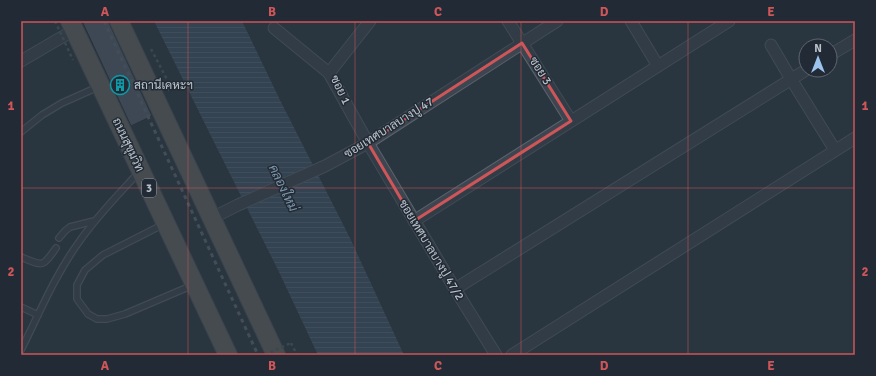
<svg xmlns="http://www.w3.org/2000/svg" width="876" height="376" font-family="Signika,Sarabun,sans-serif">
<defs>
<pattern id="water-rules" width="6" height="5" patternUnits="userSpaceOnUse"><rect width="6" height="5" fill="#415467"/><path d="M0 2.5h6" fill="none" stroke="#5a6b7b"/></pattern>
</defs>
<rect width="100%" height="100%" fill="#29353f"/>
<!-- water -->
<polygon fill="url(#water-rules)" points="154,21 242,21 280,100 350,238 404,355 318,355 279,272 210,134"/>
<!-- building -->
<polygon fill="#55606d" stroke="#242d37" points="82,21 109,21 110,25 152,116 131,126"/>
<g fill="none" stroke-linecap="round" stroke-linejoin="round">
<defs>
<g id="service">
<polyline points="21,132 42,115 62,103 98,87"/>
<polyline points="164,224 103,255 85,270 77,285 77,299 88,314 97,319 107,319 125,314 193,285"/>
<polyline points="59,238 65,231 70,227 94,221"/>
<path d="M 21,257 C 43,266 42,268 56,248"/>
<polyline points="21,307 38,315"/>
<path d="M 21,350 C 39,314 55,275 79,242 C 96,217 118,195 139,172"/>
</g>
<g id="minor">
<polyline points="370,21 329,73 368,143 455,289 496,355"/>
<polyline points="508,21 571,121"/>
<polyline points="631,21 658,66"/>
<polyline points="274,28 329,73"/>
<polyline points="771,45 791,79 835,150"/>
<polyline points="830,55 855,40"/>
<polyline points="21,61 74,30"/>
<polyline points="212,218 238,205 325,166 368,143 557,21"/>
<polyline points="414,221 729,21"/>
<polyline points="455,289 806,70"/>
<polyline points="512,355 855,138"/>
</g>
<g id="trunk">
<polyline points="70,21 228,355"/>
<polyline points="119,21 276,355"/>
</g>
</defs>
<!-- service casing -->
<use href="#service" stroke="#5b646d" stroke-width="8"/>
<!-- minor casing -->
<use href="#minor" stroke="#5b646d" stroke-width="13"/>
<!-- trunk casing -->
<use href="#trunk" stroke="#48515a" stroke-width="20"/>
<!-- path -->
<g stroke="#4d6061" stroke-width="2.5" stroke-dasharray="3 3" stroke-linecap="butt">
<polyline points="151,49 172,89 168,90"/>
<polyline points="291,343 297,355"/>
</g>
<!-- service -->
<use href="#service" stroke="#3d4650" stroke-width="5.5"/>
<!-- minor -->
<use href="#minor" stroke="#3d4650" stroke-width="11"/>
<!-- trunk -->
<use href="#trunk" stroke="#686765" stroke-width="18"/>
<!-- rail -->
<polyline stroke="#606b76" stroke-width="3" stroke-dasharray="4 4" stroke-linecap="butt" points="104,21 258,355"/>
<!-- path-bridge -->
<g stroke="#4d6061" stroke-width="2.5" stroke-dasharray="3 3" stroke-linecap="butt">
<polyline points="55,21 73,60"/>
<polyline points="265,355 291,343"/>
</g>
</g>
<!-- marked area -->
<path d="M0 0H876V376H0ZM 522,43 L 571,121 L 414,221 L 368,143 Z" fill="#29353f" fill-opacity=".55" fill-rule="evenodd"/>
<path fill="none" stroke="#ce5659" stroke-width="3" stroke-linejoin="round" d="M 522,43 L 571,121 L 414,221 L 368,143 Z"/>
<!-- grid -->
<path fill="none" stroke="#ce5659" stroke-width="1" stroke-opacity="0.55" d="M 188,21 L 188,355M 355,21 L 355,355M 521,21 L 521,355M 688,21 L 688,355M 21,188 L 855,188"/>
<!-- icons -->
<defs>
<symbol id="building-ring" viewBox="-11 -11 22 22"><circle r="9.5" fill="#222b35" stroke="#0f9aa8" stroke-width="1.5"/><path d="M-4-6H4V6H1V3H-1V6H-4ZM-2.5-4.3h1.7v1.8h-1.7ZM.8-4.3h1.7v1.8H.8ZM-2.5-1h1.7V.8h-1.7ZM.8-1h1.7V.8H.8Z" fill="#0f9aa8"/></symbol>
</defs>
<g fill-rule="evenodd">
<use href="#building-ring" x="109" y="74" width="22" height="22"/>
</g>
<g text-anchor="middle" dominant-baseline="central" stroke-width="3" stroke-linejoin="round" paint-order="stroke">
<!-- shield labels -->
<rect fill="#222b35" stroke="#8c959d" stroke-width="1" x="142" y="179" width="14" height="18" rx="3"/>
<g font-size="11" font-weight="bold" fill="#bac2ca">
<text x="149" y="188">3</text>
</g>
<!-- street labels -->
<g font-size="12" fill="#bac2ca" stroke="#222b35">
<text transform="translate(540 71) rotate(58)">ซอย 3</text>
<text transform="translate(340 90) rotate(64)">ซอย 1</text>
<text transform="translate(389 128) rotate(-32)">ซอยเทศบาลบางปู 47</text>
<text transform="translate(128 145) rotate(65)">ถนนสุขุมวิท</text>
<text transform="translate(431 250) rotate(59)">ซอยเทศบาลบางปู 47/2</text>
</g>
<!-- poi labels -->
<g font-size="12" fill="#bac2ca" stroke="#222b35" text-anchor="start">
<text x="134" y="85">สถานีเคหะฯ</text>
</g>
<!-- water labels -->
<g font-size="13" font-style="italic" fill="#7e95aa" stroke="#222b35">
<text transform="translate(283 188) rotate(64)">คลองใหม่</text>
</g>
</g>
<!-- border -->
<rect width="876" height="376" fill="none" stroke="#222b35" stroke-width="44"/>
<!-- north arrow -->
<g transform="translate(818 58)"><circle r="19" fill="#222b35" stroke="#5f6771"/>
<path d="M0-3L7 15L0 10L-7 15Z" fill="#9bc3ee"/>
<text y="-6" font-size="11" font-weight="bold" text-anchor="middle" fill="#bac2ca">N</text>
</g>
<rect x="22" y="22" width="832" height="332" fill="none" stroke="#ce5659" stroke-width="1.5"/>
<g font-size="13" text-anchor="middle" font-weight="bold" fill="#ce5659">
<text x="105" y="16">A</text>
<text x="272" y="16">B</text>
<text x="438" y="16">C</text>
<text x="604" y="16">D</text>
<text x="771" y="16">E</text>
<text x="11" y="110">1</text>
<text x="865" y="110">1</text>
<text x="11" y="276">2</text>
<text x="865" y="276">2</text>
<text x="105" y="370">A</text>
<text x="272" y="370">B</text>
<text x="438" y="370">C</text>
<text x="604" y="370">D</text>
<text x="771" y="370">E</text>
</g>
</svg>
